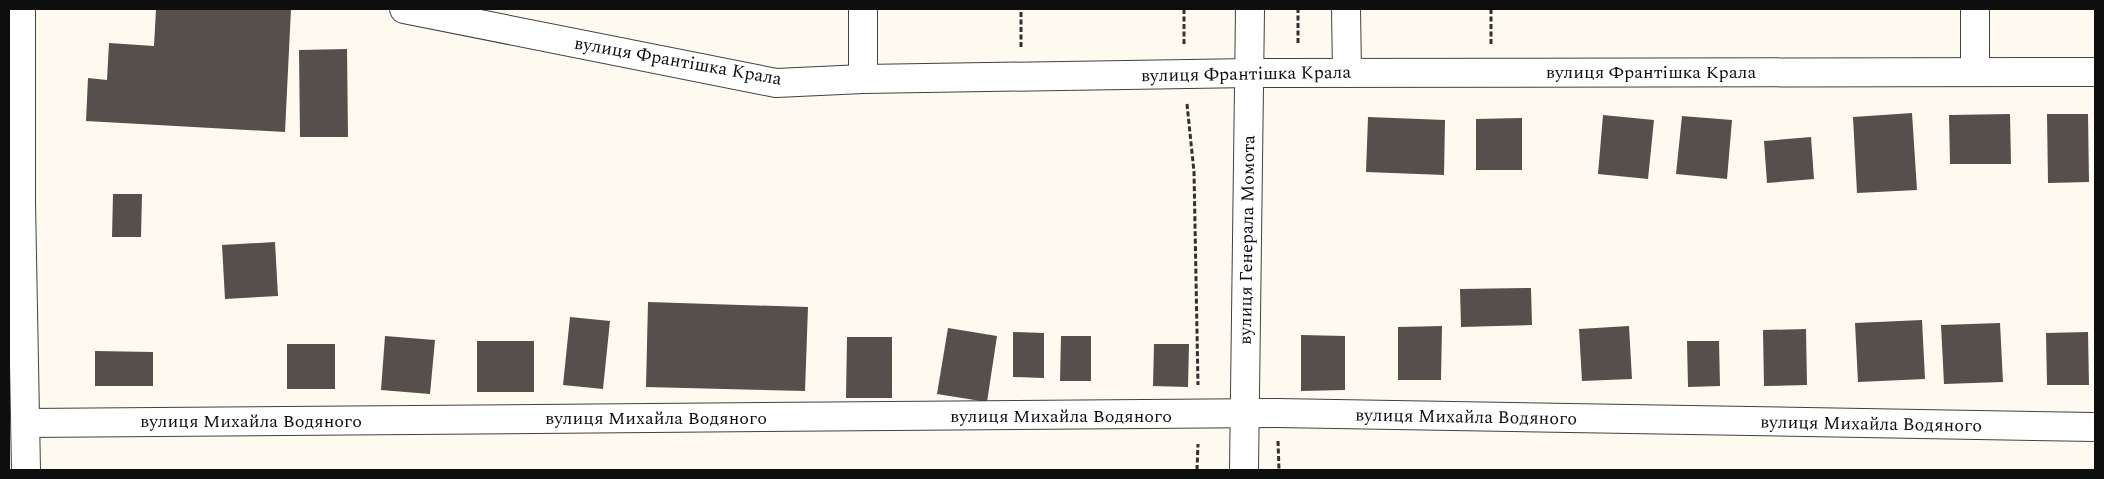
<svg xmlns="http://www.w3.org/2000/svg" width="2104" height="479" font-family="Spectral,serif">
<rect width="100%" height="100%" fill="#fefaf0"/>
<!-- building -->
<g fill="#564f4b">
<polygon points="156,9 291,9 285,132 86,121 88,78 107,80 109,43 154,46"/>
<polygon points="347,49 348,137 300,137 299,50"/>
<polygon points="1912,113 1917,190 1857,193 1853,117"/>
<polygon points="2010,114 2011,164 1950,164 1949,115"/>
<polygon points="2047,114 2088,114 2089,182 2048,183"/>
<polygon points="1603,115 1654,120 1648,179 1598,174"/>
<polygon points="1682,116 1732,120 1727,179 1676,174"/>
<polygon points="1368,117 1445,120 1444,175 1366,172"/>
<polygon points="1522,118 1522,170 1476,170 1476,119"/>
<polygon points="1811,137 1814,179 1767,183 1764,141"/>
<polygon points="113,194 142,194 141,237 112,237"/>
<polygon points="275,242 278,296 225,299 222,245"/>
<polygon points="1531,288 1532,325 1461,327 1460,289"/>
<polygon points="648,302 808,307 805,391 646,387"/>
<polygon points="570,317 610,321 603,389 563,385"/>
<polygon points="1922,320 1925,379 1858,382 1855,323"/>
<polygon points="2000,323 2003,382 1944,384 1941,325"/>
<polygon points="1442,326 1441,380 1398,380 1398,327"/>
<polygon points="1629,326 1632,379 1582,381 1579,329"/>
<polygon points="948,328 997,336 987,402 937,394"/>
<polygon points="1806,329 1807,385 1764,386 1763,330"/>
<polygon points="1013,332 1044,333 1044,378 1013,377"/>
<polygon points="2088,332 2089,385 2047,385 2046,333"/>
<polygon points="1301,335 1345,336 1345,390 1301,391"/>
<polygon points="385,336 435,340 430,394 381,390"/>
<polygon points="1061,336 1091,336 1091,381 1060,381"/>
<polygon points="847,337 892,337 892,398 846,398"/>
<rect x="477" y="341" width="57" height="51"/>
<polygon points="1687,341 1719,341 1720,386 1688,387"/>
<rect x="287" y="344" width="48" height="45"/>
<polygon points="1154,344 1189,344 1188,387 1153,386"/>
<polygon points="95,351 153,352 153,386 95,386"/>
</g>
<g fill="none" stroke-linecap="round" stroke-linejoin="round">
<defs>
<g id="minor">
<polyline points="21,9 21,203 26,470"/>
<polyline points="404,9 776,83 863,79 1251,73 2095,72"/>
<polyline points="1346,9 1347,73"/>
<polyline points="1975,72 1975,9"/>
<polyline points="863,79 863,9"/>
<polyline points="26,423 1277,413 2095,427"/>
<polyline points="1244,470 1250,9"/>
</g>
</defs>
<!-- minor casing -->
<use href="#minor" stroke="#414141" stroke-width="30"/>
<!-- path -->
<g stroke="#303030" stroke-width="3" stroke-dasharray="5 2.5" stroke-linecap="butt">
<polyline points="1184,9 1184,46"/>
<polyline points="1491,9 1491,44"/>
<polyline points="1298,43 1298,9"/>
<polyline points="1021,47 1021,9"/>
<polyline points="1187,104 1194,172 1198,385"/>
<polyline points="1278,441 1279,470"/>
<polyline points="1197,470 1198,444"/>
</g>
<!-- minor -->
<use href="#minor" stroke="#fff" stroke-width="28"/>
</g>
<g text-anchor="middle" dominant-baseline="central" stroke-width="5" stroke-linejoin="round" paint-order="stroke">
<!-- street labels -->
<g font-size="18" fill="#0e0e0e" stroke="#fff">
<text transform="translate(678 61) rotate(10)">вулиця Франтішка Крала</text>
<text x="1651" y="72">вулиця Франтішка Крала</text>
<text transform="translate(1246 74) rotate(-1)">вулиця Франтішка Крала</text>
<text transform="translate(1247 240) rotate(-89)">вулиця Генерала Момота</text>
<text x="1061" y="416">вулиця Михайла Водяного</text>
<text transform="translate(1466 417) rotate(1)">вулиця Михайла Водяного</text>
<text x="656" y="418">вулиця Михайла Водяного</text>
<text x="251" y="421">вулиця Михайла Водяного</text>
<text transform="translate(1871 424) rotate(1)">вулиця Михайла Водяного</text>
</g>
</g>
<!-- border -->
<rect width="2104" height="479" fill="none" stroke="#0e0e0e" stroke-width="20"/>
</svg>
